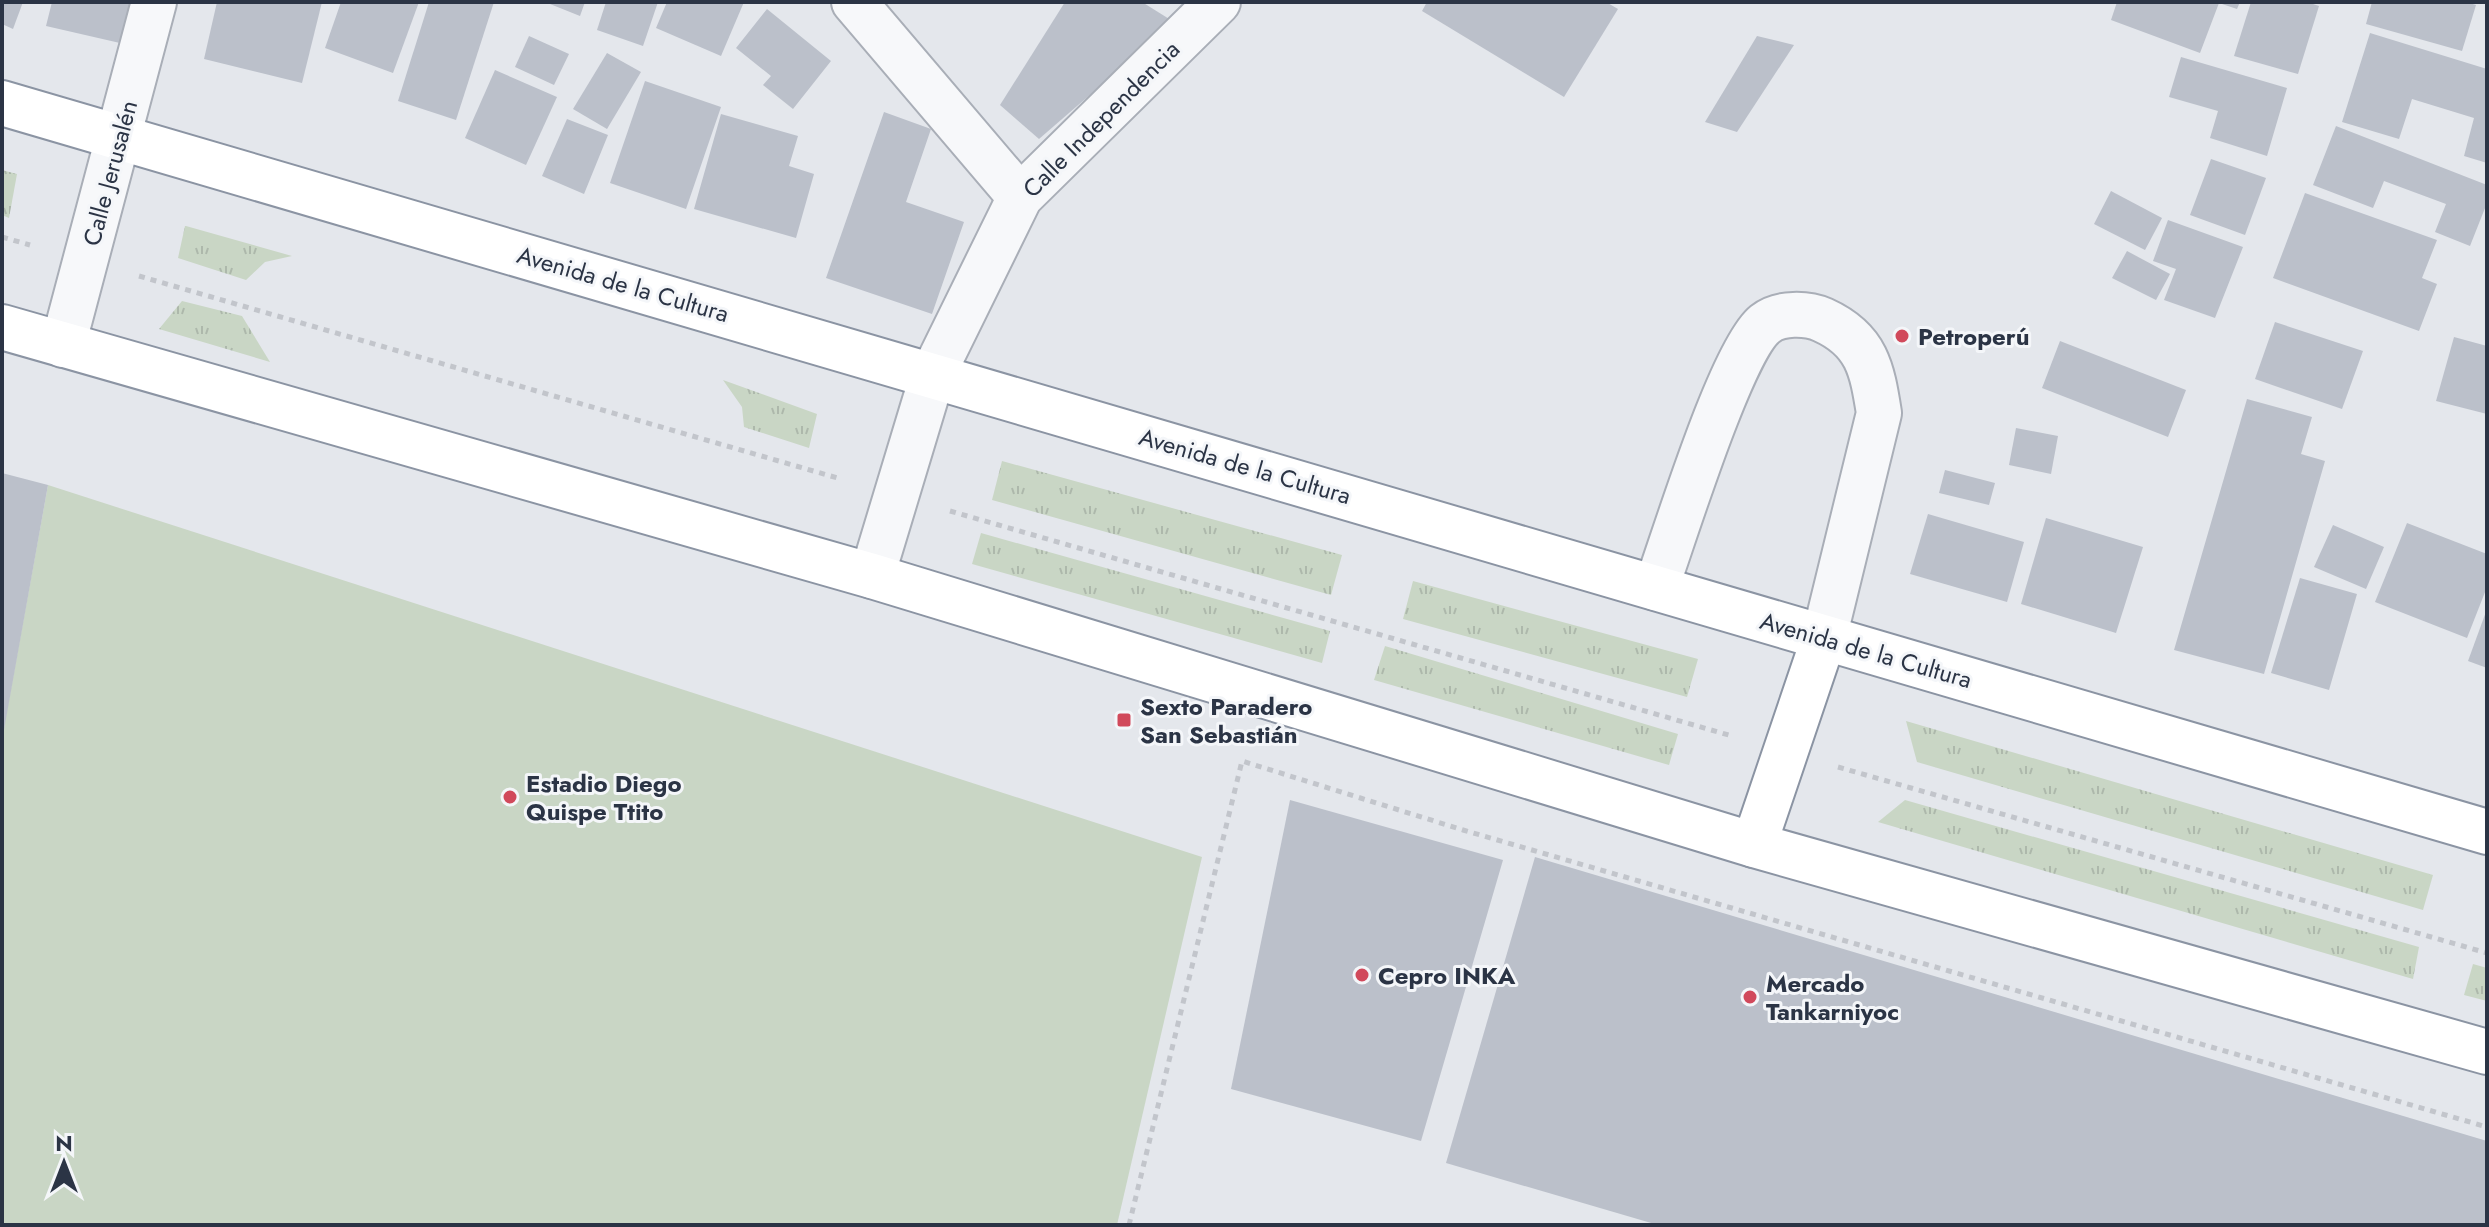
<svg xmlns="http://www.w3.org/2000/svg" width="2489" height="1227" font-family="Jost,sans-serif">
<defs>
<pattern id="grass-tufts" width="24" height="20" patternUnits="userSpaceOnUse" patternTransform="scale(2)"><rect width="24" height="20" fill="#c9d6c5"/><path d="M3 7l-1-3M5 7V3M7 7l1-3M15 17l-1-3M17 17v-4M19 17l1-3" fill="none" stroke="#adb8ab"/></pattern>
</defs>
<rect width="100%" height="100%" fill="#e4e7ec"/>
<!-- grass -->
<g fill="url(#grass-tufts)">
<polygon points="2,170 17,174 9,218 2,215"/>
<polygon points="185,226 186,226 292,256 265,262 246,280 178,258"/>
<polygon points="182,301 242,316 270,362 159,329"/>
<polygon points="723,380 817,414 809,448 744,427 742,407"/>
<polygon points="1002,461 1342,555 1331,595 992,500"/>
<polygon points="981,533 1330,631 1322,663 972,564"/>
<polygon points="1413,581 1698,659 1687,697 1403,619"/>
<polygon points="1385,646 1678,734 1669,765 1374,680"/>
<polygon points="1906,721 2433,875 2423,910 1917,762"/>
<polygon points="1905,800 2419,947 2413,979 1878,822"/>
<polygon points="2473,964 2487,968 2487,1001 2464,995"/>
</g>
<!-- pitch -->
<polygon fill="#c9d6c5" points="48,485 1202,857 1117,1225 2,1225 2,738"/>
<!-- building -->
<g fill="#bbc0ca">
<polygon points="2,2 23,2 13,29 2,24"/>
<polygon points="52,2 144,2 133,46 46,26"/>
<polygon points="217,2 322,2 302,83 204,59"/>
<polygon points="341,2 419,2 393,73 325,48"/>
<polygon points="429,2 494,2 456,120 398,101"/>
<polygon points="545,2 585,2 580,16"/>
<polygon points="606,2 658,2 643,46 597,30"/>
<polygon points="667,2 744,2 721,56 656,28"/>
<polygon points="1065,2 1142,2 1174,22 1039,139 1000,105"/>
<polygon points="1427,2 1606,2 1618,9 1564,97 1422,11"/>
<polygon points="2117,2 2240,2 2237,9 2219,3 2200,53 2111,20"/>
<polygon points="2251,2 2307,2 2319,6 2298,74 2234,56"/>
<polygon points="2372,2 2466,2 2476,5 2462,51 2366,24"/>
<polygon points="767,9 831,61 793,109 763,85 771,76 736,48"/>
<polygon points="2370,33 2487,69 2487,163 2464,156 2474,118 2412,99 2399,139 2342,122"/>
<polygon points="529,36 569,54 554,85 515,67"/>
<polygon points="1757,36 1794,45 1737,132 1705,122"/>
<polygon points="607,53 641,72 607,129 573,109"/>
<polygon points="2181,57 2287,88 2267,156 2210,138 2218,111 2169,97"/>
<polygon points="495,70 557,97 526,165 465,138"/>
<polygon points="645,81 721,107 686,209 610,183"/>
<polygon points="884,112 931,129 906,202 964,222 932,314 826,278"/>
<polygon points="721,114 798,136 789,166 814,174 796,238 694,209"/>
<polygon points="567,119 608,135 584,194 542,176"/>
<polygon points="2336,126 2487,185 2487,203 2470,246 2435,232 2446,204 2384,181 2373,208 2313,185"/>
<polygon points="2211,159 2266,178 2245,235 2190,215"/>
<polygon points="2111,191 2162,218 2145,250 2094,224"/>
<polygon points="2305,193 2437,240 2422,278 2437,284 2419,331 2273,278"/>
<polygon points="2168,220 2243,247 2215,318 2164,300 2176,269 2153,261"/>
<polygon points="2127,251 2170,274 2156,300 2112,278"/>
<polygon points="2275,322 2363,351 2342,409 2255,379"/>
<polygon points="2454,337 2487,346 2487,414 2436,401"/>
<polygon points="2060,341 2186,390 2168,437 2042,388"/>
<polygon points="2247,399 2312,417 2301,454 2325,461 2264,674 2174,650"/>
<polygon points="2016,428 2058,436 2051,474 2009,465"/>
<polygon points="1945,470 1995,483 1989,505 1939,493"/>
<polygon points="2,473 48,485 4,730 2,730"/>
<polygon points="1928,514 2024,542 2007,602 1910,574"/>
<polygon points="2046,518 2143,547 2116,633 2021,604"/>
<polygon points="2407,523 2487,554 2487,587 2467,638 2375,602"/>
<polygon points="2333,525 2384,547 2366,589 2314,567"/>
<polygon points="2300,578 2357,594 2329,690 2271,673"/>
<polygon points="2487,609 2487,668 2468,661"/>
<polygon points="1290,800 1503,860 1421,1141 1231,1089"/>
<polygon points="1535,857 2487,1141 2487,1225 1658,1225 1446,1163"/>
</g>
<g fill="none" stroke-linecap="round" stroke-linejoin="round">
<defs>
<g id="minor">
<polyline points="854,2 1020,197"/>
<polyline points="63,345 154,2"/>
<polyline points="872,576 933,374 1020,197 1218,2"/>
<path d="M 1656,588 C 1674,538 1731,351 1765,324 C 1780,312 1807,313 1823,320 C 1867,340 1872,369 1879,413 L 1824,638"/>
</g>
<g id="highway">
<polyline points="2,103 2487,832"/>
<polyline points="2,327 872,576 1754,845 2487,1052"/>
<polyline points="1754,845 1824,638"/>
</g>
</defs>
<!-- minor casing -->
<use href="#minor" stroke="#a9aeb7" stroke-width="48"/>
<!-- highway casing -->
<use href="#highway" stroke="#8b94a3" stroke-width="48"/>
<!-- path -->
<g stroke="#c2c5cb" stroke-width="5" stroke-dasharray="6 6" stroke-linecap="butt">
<polyline points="2,237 30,245"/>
<polyline points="139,276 841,479"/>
<polyline points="950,511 1732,736"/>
<polyline points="1838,767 2487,953"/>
<polyline points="1129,1225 1242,761 1463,830 2487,1127"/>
</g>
<!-- minor -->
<use href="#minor" stroke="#f7f8fa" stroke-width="44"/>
<!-- highway -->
<use href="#highway" stroke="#fff" stroke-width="44"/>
</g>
<!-- markers -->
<g fill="#d1495b" stroke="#f4f6f9" stroke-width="3">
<circle cx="1902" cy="336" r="8"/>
<rect x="1116" y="712" width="16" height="16" rx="4"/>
<circle cx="510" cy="797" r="8"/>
<circle cx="1362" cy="975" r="8"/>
<circle cx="1750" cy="997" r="8"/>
</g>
<g text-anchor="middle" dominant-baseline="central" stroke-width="6" stroke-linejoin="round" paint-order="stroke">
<!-- street labels -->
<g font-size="24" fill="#2b3445" stroke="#f4f6f9">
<text transform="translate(1101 119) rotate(-45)">Calle Independencia</text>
<text transform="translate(110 173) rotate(-75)">Calle Jerusalén</text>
<text transform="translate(623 284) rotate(16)">Avenida de la Cultura</text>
<text transform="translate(1245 466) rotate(16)">Avenida de la Cultura</text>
<text transform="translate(1866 650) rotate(16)">Avenida de la Cultura</text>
</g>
<!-- poi labels -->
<g font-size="24" font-weight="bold" fill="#2b3445" stroke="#f4f6f9" text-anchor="start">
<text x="1918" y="336">Petroperú</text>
<text x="1140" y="706">Sexto Paradero<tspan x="1140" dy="28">San Sebastián</tspan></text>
<text x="526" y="783">Estadio Diego<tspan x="526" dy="28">Quispe Ttito</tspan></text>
<text x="1378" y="975">Cepro INKA</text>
<text x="1766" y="983">Mercado<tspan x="1766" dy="28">Tankarniyoc</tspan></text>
</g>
</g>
<!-- border -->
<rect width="2489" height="1227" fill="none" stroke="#2b3445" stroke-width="8"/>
<!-- north arrow -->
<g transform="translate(64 1163)" stroke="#f4f6f9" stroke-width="6" paint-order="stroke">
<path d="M0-6L14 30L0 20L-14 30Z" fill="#2b3445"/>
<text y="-12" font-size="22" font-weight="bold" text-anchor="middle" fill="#2b3445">N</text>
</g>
</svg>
